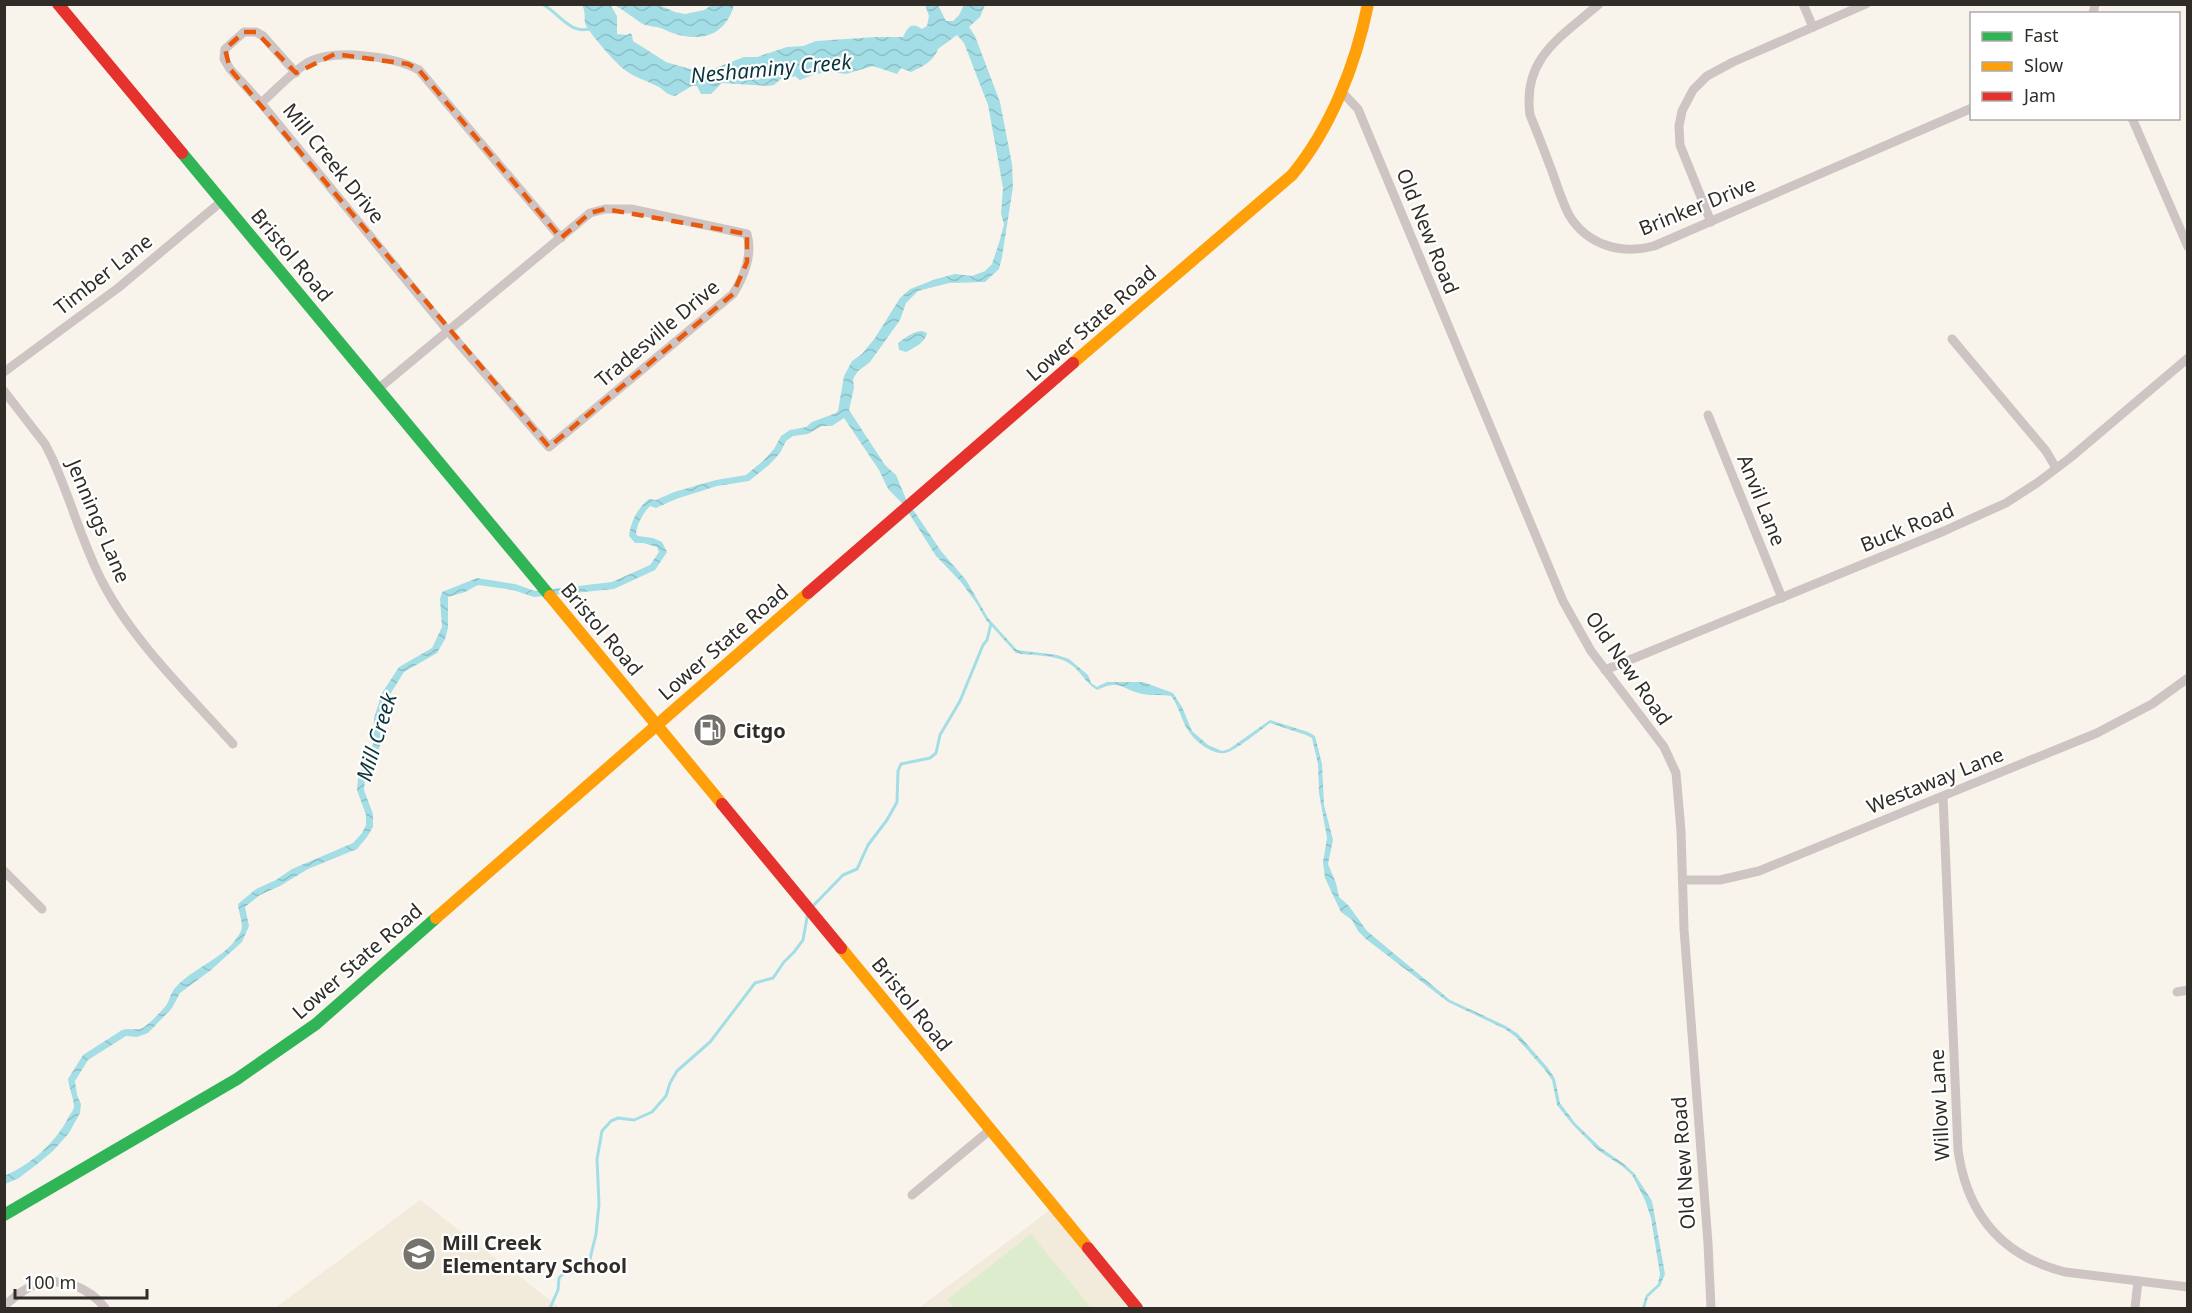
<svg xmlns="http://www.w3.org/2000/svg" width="2192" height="1313" font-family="'Noto Sans',sans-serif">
<defs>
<pattern id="water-waves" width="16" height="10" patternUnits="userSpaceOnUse" patternTransform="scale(1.5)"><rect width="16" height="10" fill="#a3dee6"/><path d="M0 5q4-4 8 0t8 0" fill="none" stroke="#8dbfc5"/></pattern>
</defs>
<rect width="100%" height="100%" fill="#f8f4eb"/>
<!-- built -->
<g fill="#f2eada">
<polygon points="420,1200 560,1308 275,1308"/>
<polygon points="1054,1207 1137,1308 919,1308"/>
</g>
<!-- pitch -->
<polygon fill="#ddeccd" points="1031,1234 1091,1308 954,1308 947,1300"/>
<!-- water -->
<g fill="url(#water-waves)">
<path d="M 582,5 L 613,5 L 611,6 L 617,16 L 617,34 L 627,35 L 630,33 L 632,35 L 633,41 L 666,62 L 690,69 L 705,72 L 744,57 L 757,57 L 787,47 L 803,46 L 816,41 L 876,37 L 903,37 C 908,28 910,21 922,29 L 927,26 L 929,16 L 925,5 L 938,5 L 946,21 L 953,21 L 959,15 L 964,5 L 985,5 L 980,17 L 969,27 L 975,36 L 1000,102 L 1012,164 L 1013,187 L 1002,257 L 999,269 L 985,282 L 949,283 L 918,291 L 906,303 L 900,320 L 870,362 L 858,371 L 853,379 L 854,388 L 849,410 L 885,465 L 896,475 L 906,499 L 941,551 L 966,580 L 988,618 L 1017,650 L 1057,655 L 1069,659 L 1088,675 L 1091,683 L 1097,687 L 1107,682 L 1143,682 L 1173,693 L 1182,707 L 1192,731 L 1208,745 L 1222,751 L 1229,749 L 1270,720 L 1308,732 L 1315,736 L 1322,764 L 1324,805 L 1333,840 L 1328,864 L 1336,883 L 1339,897 L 1349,906 L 1367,931 L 1450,1000 L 1506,1026 L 1518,1034 L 1548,1068 L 1555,1079 L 1560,1103 L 1575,1123 L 1601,1148 L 1624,1164 L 1634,1173 L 1652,1201 L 1665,1274 L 1660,1286 L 1648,1297 L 1645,1308 L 1642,1308 L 1646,1295 L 1658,1284 L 1660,1274 L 1651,1218 L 1645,1200 L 1632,1175 L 1622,1166 L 1599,1151 L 1573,1125 L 1557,1105 L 1552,1080 L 1545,1070 L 1516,1037 L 1505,1029 L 1448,1002 L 1366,939 L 1358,931 L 1352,920 L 1341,912 L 1325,878 L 1323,862 L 1327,838 L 1319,793 L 1318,764 L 1312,738 L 1306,735 L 1270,723 C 1262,729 1234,752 1225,753 C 1213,755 1196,742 1190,733 C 1181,722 1180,707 1171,696 C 1161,694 1152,696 1142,694 C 1121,689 1121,679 1097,690 C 1085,683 1080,669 1067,662 C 1053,654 1031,656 1016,653 L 986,620 L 977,604 L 961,582 L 936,556 L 903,504 L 888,489 L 879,470 L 844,418 L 832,426 L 822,426 L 808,434 L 793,436 L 786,441 L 780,453 L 769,465 L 749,481 L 717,486 L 676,499 L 656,508 L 650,506 C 643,513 637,524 636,534 L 638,536 L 653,538 L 662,542 L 667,552 L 655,570 L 614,589 L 534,597 L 513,590 L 478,585 L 465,592 L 448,597 L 448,628 L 445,639 L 437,653 L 404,672 L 389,696 L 381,719 L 380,746 L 365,780 L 364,790 L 373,814 L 373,827 L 367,837 L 357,849 L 308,869 L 280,886 L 260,895 L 245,907 L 249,926 L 242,942 L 211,970 L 180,993 L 172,1008 L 148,1033 L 137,1037 L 126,1036 L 88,1060 L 75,1081 L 77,1095 L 81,1104 L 80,1113 L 69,1133 L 53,1151 L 36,1165 L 19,1178 L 5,1184 L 4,1176 C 30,1165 54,1144 67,1120 C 69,1115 73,1112 74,1107 C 74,1099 69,1088 68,1079 L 83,1055 L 122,1030 C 130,1027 138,1032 144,1027 C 149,1024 164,1009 167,1004 C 170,999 171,992 175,988 C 193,967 228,958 241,931 C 244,923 238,912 238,904 L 256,889 L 276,880 L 292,869 L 353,843 L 362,833 L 366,825 L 366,815 L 357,790 L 358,778 L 373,744 L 374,718 L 382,693 L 399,667 L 432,648 L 442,627 L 440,599 L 442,592 L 477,578 L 515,584 L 535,591 L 612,582 L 650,565 L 659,552 L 657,547 L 643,543 L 635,543 L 629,536 C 631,521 637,509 649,499 L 656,500 L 674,492 L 716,480 L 746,475 L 764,460 L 774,449 L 781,436 L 790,430 L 806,427 L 812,422 L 836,413 L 838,411 L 844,376 L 852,361 L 862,354 L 875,338 L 900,298 L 910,289 L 936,279 L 955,274 L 972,276 L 985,271 L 992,264 L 999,243 L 1004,224 L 1001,214 L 1003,188 L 999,165 L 988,105 L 964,43 L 957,35 L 938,49 C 934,61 922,67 911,72 L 901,68 L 897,74 L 873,66 L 846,74 L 832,72 L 815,74 L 800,80 L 795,76 L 790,78 L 783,77 L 774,85 L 768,86 L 722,83 L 711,94 L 701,94 L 697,86 L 692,86 L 675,96 C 667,95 665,91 659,87 C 648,81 635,78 625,70 C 617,65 588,32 585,23 C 584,16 586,13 582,5 Z"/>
<path d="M 614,5 L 659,5 L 675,12 L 685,14 L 704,10 L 712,5 L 734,5 C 724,41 693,43 663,29 C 656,26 648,27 641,23 C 632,17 624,10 614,5 Z"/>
<path d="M 922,331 L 927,333 C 925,343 914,348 906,352 L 899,350 L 898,343 C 905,338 913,331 922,331 Z"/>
</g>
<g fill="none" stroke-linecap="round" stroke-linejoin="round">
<!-- stream -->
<g stroke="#a3dee6" stroke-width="3">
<path d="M 542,4 C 561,14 570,36 593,28"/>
<polyline points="812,907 843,875 857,869 868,845 887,820 897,802 898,771 901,764 930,758 936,753 940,735 960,701 983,645 987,640 991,624"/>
<polyline points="550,1308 558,1290 559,1278 563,1274 579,1271 590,1259 596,1234 599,1204 597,1159 602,1131 611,1121 618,1118 634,1120 652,1112 666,1096 670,1083 677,1071 710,1042 755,983 773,978 784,962 794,952 803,940 808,912"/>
</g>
<!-- street -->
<g stroke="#cec4c4" stroke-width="9">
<path d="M 1599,4 C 1561,37 1522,58 1530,115 C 1538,134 1545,153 1552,171 C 1557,186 1562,201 1569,215 C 1587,245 1621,255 1654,246 L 1972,108"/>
<polyline points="1803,4 1813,27"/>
<polyline points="2093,14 2095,4"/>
<polyline points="1341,91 1358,109 1563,601 1591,651 1664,747 1676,773 1681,831 1684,929 1708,1243 1711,1308"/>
<polyline points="261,103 230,69 224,59 225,49 244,32 256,32 263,36 296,73"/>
<polyline points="2132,118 2188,247"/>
<polyline points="1711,222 1680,145 1679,126 1682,111 1693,90 1707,76 1733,62 1866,4"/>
<polyline points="1952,339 2046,451 2056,468"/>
<polyline points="4,372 118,288 222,201"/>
<path d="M 378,389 L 590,213 L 605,209 L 631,209 L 747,234 C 753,254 744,277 733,294 L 549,447 L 448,331 L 261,103 C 276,90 291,73 307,63 C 333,48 393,56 419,70 L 561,238"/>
<path d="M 4,391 L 45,444 L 52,458 C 71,499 82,544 104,585 C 134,642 190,696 233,744"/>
<polyline points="1708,415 1782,598"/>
<polyline points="1605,670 1944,531 2006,503 2037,483 2070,458 2188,358"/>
<path d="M 1943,796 L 1958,1150 C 1967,1214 2002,1256 2065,1272 L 2188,1287"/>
<polyline points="4,871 42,909"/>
<polyline points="1683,880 1720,880 1759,871 2097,733 2152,704 2188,678"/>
<polyline points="2177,992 2188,990"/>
<polyline points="912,1195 990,1130"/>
<path d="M 4,1306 C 14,1298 24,1288 37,1284 C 62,1277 89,1287 105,1308"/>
<polyline points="2135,1308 2138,1281"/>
</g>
<!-- fast -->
<g stroke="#30b455" stroke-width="12">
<polyline points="182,153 550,596"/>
<polyline points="4,1215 237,1079 316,1024 436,918"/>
</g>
<!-- slow -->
<g stroke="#ff9f0a" stroke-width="12">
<path d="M 1073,363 L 1292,175 C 1331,128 1356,64 1368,4"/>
<polyline points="550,596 722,804"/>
<polyline points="436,918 808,593"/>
<polyline points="841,948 1088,1248"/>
</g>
<!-- jam -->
<g stroke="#e5322d" stroke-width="12">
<polyline points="58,4 182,153"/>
<polyline points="808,593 1073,363"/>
<polyline points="722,804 841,948"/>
<polyline points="1088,1248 1137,1308"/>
</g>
</g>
<!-- marked area -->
<path fill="none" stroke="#e8590c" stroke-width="4.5" stroke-dasharray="12 8" stroke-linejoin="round" d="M 244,32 L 256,32 L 296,73 L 335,54 L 408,64 L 419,70 L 561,238 L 590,213 L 605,209 L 747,234 L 747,262 L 733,294 L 549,447 L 230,69 L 225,49 Z"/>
<!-- icons -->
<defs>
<symbol id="fuel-disc" viewBox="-11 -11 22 22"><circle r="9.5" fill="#76736c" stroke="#fff"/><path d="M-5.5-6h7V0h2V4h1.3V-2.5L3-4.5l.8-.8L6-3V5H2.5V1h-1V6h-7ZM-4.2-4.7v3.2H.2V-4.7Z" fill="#fff"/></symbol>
<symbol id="school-disc" viewBox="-11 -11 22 22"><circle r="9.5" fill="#76736c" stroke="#fff"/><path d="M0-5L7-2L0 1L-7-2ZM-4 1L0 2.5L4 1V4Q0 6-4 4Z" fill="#fff"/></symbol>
</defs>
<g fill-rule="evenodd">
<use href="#fuel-disc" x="691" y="711" width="38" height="38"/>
<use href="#school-disc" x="400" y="1235" width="38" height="38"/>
</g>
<g text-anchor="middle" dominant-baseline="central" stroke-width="4.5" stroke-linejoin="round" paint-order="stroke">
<!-- street labels -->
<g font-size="20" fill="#302d28" stroke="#fff">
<text transform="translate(334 163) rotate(51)">Mill Creek Drive</text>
<text transform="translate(1697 206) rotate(-22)">Brinker Drive</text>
<text transform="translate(1428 231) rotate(68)">Old New Road</text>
<text transform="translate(292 255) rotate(50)">Bristol Road</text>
<text transform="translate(103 274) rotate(-38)">Timber Lane</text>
<text transform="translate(1091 323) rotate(-41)">Lower State Road</text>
<text transform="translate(657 333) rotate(-40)">Tradesville Drive</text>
<text transform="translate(1762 500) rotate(68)">Anvil Lane</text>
<text transform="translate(99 521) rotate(67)">Jennings Lane</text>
<text transform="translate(1907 527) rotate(-22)">Buck Road</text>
<text transform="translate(602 629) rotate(50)">Bristol Road</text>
<text transform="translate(723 642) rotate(-41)">Lower State Road</text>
<text transform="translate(1629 668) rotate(55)">Old New Road</text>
<text transform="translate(1935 780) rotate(-22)">Westaway Lane</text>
<text transform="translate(357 961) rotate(-41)">Lower State Road</text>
<text transform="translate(912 1004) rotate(51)">Bristol Road</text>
<text transform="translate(1939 1105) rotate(-93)">Willow Lane</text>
<text transform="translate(1683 1163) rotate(-94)">Old New Road</text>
</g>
<!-- poi labels -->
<g font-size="20" font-weight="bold" fill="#302d28" stroke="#fff" text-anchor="start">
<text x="733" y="730">Citgo</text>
<text x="442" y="1242">Mill Creek<tspan x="442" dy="23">Elementary School</tspan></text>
</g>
<!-- water labels -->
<g font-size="21" font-style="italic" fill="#0c363d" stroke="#fff">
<text transform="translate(771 68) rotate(-5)">Neshaminy Creek</text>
<text transform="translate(376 737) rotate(-73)">Mill Creek</text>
</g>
</g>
<!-- border -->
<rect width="2192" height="1313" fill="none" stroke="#302d28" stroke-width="12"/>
<!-- legend -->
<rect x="1970" y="12" width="210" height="108" fill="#ffffff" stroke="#acaba9" stroke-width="1.5"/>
<rect x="1982" y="32" width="30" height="9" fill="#30b455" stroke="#acaba9" stroke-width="1.5"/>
<text x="2024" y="42" font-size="18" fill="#302d28">Fast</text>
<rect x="1982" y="62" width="30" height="9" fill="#ff9f0a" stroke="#acaba9" stroke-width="1.5"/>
<text x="2024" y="72" font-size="18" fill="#302d28">Slow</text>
<rect x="1982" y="92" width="30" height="9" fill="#e5322d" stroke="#acaba9" stroke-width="1.5"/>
<text x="2024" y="102" font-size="18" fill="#302d28">Jam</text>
<!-- scale -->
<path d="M15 1289v9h132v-9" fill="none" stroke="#302d28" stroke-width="3"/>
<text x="24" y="1289" font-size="18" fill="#302d28" stroke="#ffffff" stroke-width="4.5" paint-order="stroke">100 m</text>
</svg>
